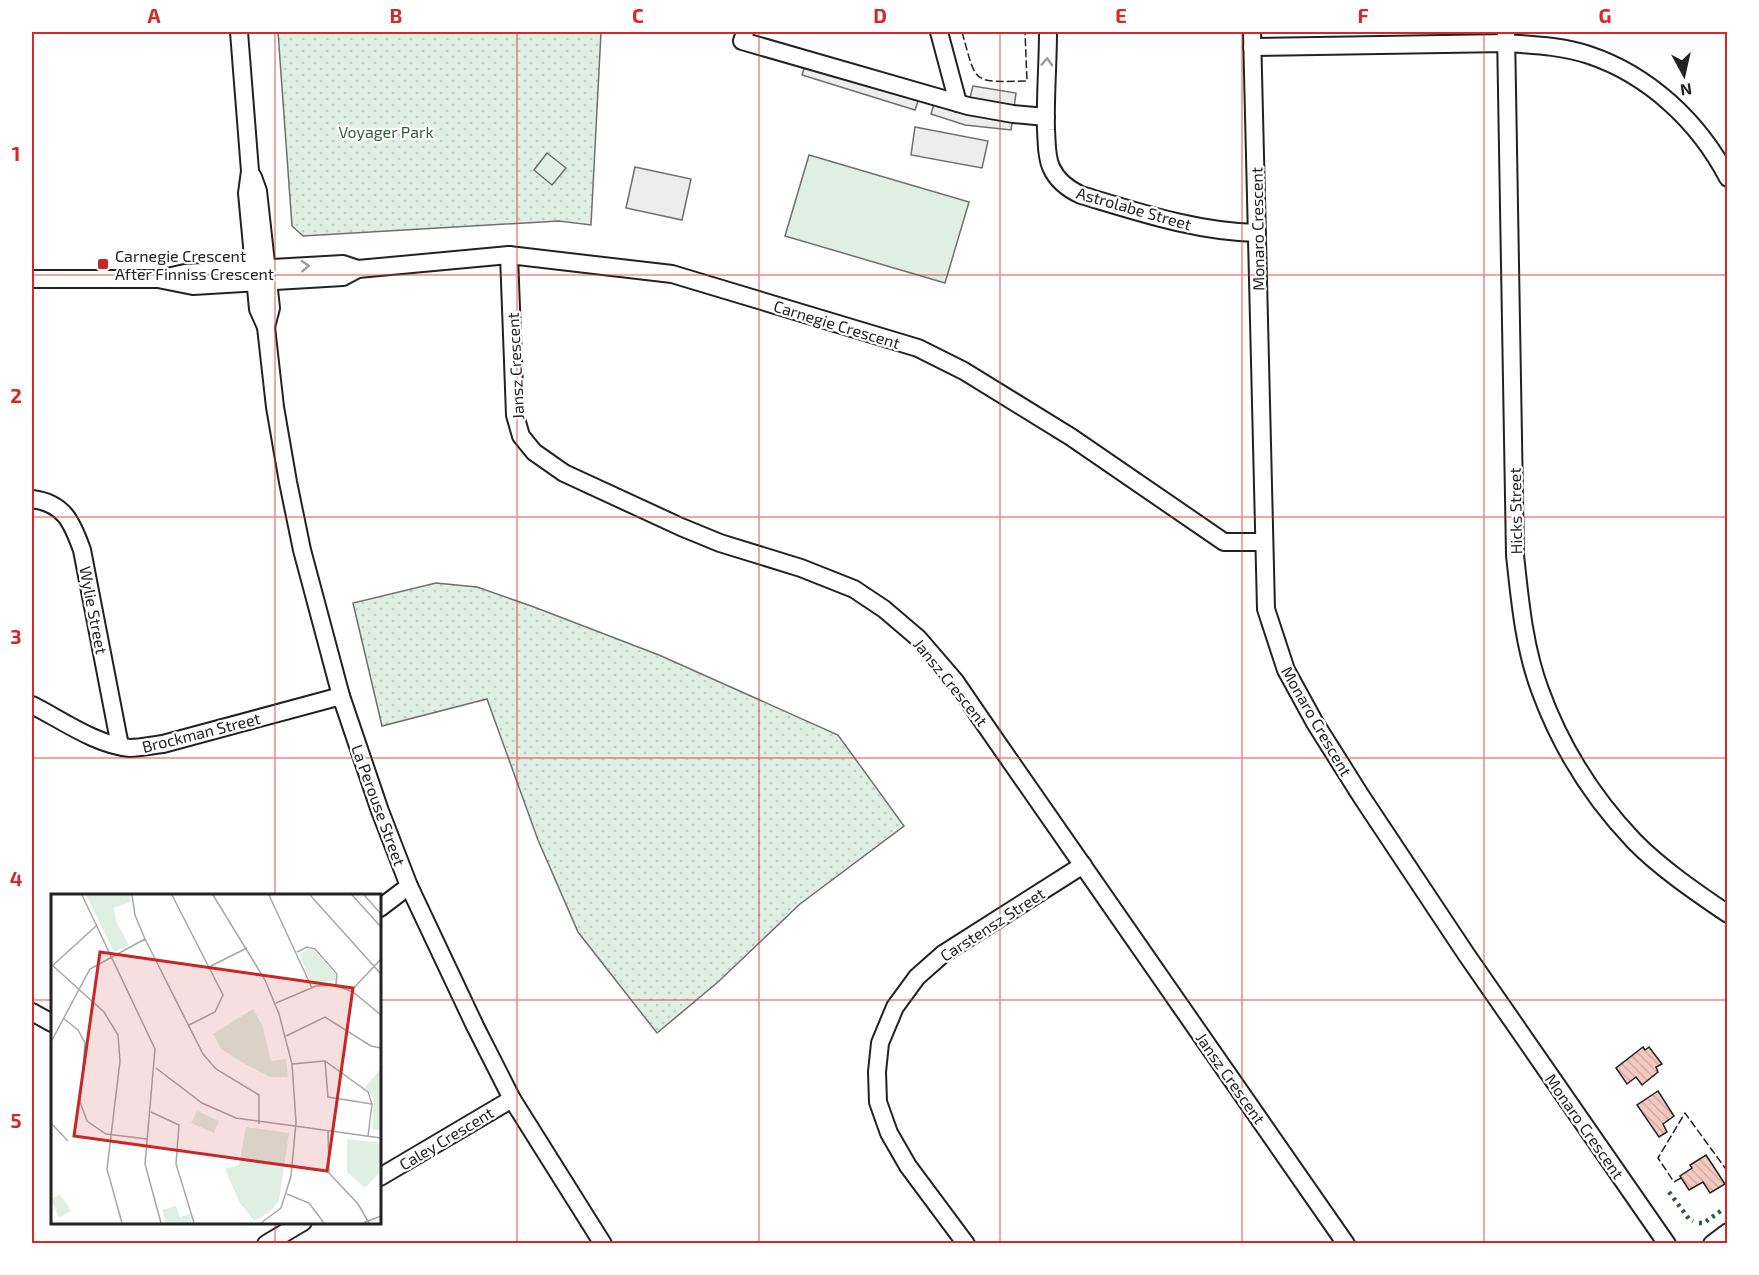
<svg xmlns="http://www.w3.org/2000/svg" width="1759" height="1275" font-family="'Exo 2',sans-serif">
<defs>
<pattern id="grass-dots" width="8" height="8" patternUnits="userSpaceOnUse" patternTransform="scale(1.5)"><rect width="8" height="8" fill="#e0efe3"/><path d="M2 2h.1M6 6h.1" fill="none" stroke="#c0cdc2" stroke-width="1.8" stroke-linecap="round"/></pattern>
<pattern id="building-back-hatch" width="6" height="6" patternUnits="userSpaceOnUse" patternTransform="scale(1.5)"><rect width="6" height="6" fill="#f3c9c0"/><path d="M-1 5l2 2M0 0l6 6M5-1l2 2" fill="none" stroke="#d0aca5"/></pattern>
</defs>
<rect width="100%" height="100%" fill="#fff"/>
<!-- grass -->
<g fill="url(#grass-dots)" stroke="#6f6f6f" stroke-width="1.5">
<polygon points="278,32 601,32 591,225 559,221 303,236 292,226"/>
<polygon points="436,583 477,587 534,607 659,655 838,735 904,826 800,904 718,982 657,1033 578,932 538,840 487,699 382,726 353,603"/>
</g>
<!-- pitch -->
<g fill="#e0efe3" stroke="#6f6f6f" stroke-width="1.5">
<polygon points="547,153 566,168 552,185 534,170"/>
<polygon points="809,155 969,202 945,283 785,236"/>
</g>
<!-- parking -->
<g fill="#ededed" stroke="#6f6f6f" stroke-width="1.5">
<polygon points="807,59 921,92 915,110 802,75"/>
<polygon points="973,86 1016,93 1011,130 965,125 931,114 936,97 968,105"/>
<polygon points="915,127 988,141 982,168 911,155"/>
<polygon points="635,167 691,179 682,220 626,208"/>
</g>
<!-- building -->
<g fill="url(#building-back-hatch)" stroke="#222" stroke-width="1.5">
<polygon points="1643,1047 1645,1050 1649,1047 1662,1064 1656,1067 1658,1072 1642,1085 1636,1077 1627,1084 1616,1068"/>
<polygon points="1658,1091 1674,1116 1663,1124 1667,1132 1659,1137 1637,1105"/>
<polygon points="1706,1155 1725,1184 1710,1193 1703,1182 1689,1190 1680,1176 1692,1168 1690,1165"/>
</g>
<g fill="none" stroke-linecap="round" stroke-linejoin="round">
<defs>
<g id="minor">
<polyline points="239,32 250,171 247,193 258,309 266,327 275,407 288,482 302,550 341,696 380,811 409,886 475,1026 512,1099 603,1244"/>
<polyline points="745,32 742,41 968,106 1013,114 1046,117"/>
<polyline points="939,32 958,103"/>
<path d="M 1048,32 C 1048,64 1045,97 1046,130 C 1047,143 1046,156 1051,167 C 1057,181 1068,189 1081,195 C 1138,212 1197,232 1257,233"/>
<polyline points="1252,32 1266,609 1286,670 1315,723 1361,796 1466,954 1667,1244"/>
<path d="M 1506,32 L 1515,555 C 1520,601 1524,647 1540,690 C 1560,745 1593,798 1634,841 C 1659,867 1697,893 1728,914"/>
<path d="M 1252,47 L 1506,43 C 1534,45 1562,46 1589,55 C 1649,75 1699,122 1728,178"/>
<polyline points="253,177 258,191 271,308 266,327"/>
<polyline points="509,255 515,415 521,436 534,452 564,473 681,527 720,543 801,568 854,589 884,609 918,638 955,681 981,719 1346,1244"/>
<polyline points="32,279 158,279 185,273 343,264 358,269"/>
<polyline points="158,279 193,286 343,277 358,269 509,255 672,274 918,348 964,371 1071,437 1224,542 1264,542"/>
<path d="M 32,499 C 64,503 72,522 82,550 L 120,746"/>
<path d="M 32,705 C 62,720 96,745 130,748 C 141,748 153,745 163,744 L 341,696"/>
<polyline points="380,908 409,886"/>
<polyline points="32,1012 52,1023"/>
<polyline points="380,1177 512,1099"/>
<polyline points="266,1244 303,1222"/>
<polyline points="966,1244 908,1166 889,1133 878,1102 877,1072 880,1043 895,1007 917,977 943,954 1083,865"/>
<polyline points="1712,1244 1728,1232"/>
</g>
</defs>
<!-- minor casing -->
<use href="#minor" stroke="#222" stroke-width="20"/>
<!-- minor -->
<use href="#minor" stroke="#fff" stroke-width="16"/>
<!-- hedge -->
<g stroke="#2f5e38" stroke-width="4.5" stroke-dasharray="3 4.5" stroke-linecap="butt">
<polyline points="1669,1192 1689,1219 1693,1221"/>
<polyline points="1699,1223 1704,1223 1722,1210"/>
</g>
<!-- fence -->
<g stroke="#222" stroke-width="1.5" stroke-dasharray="8 3" stroke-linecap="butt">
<path d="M 962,32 C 977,85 971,82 1027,81 L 1025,32"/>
<polyline points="1681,1178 1674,1182 1658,1158 1685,1113 1728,1172"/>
</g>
</g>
<!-- one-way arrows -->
<defs><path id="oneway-chevron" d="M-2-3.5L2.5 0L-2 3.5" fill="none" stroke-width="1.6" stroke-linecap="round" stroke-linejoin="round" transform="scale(1.5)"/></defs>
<g stroke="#9c9c9c">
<use href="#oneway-chevron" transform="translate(1047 62) rotate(-87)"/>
<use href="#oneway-chevron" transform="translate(305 266) rotate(-3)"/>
</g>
<!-- grid -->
<path fill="none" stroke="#d62828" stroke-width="1.5" stroke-opacity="0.55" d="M 275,32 L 275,896M 517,32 L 517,1244M 759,32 L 759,1244M 1000,32 L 1000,1244M 1242,32 L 1242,1244M 1484,32 L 1484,1244M 32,275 L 1728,275M 32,517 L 1728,517M 32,758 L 1728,758M 32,1000 L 52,1000M 380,1000 L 1728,1000M 275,1222 L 275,1244"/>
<!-- markers -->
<rect fill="#c62828" stroke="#fff" stroke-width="2" x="97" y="258" width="12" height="12" rx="3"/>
<g text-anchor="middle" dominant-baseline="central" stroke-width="4.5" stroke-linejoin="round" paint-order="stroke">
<!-- park labels -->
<g font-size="16" fill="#2f5e38" stroke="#fff">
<text x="386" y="131">Voyager Park</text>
</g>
<!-- street labels -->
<g font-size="16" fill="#222" stroke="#fff">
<text transform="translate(1134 208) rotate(16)">Astrolabe Street</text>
<text transform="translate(1257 229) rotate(-91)">Monaro Crescent</text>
<text transform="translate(837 324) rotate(17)">Carnegie Crescent</text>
<text transform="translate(515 366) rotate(-93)">Jansz Crescent</text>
<text transform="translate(1515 511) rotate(-91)">Hicks Street</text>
<text transform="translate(94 610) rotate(79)">Wylie Street</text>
<text transform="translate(951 682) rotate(51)">Jansz Crescent</text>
<text transform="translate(1317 721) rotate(60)">Monaro Crescent</text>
<text transform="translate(201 732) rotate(-14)">Brockman Street</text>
<text transform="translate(379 805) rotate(70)">La Perouse Street</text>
<text transform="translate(992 924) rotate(-33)">Carstensz Street</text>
<text transform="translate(1231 1078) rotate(55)">Jansz Crescent</text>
<text transform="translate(1585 1126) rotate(55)">Monaro Crescent</text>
<text transform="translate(446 1138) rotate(-31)">Caley Crescent</text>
</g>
<!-- poi labels -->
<g font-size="16" fill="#222" stroke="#fff" text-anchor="start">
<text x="115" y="255">Carnegie Crescent<tspan x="115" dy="18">After Finniss Crescent</tspan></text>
</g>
</g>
<!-- overview -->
<g transform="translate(51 894)">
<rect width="330" height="330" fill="#fff"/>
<path d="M 35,1 L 79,1 L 80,8 L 63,14 L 65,27 L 78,51 L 63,58 ZM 256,55 L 263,56 L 284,80 L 285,87 L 260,89 L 249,61 ZM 202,115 L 211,131 L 220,167 L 235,165 L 237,183 L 219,183 L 194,170 L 170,155 L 162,140 ZM 330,174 L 330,237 L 321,235 L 323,205 L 314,193 ZM 195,233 L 238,239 L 228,307 L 219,318 L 203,327 L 189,309 L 174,275 L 188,271 ZM 296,245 L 330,249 L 330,277 L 314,294 L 296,278 ZM 125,312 L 129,323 L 138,320 L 140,329 L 115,329 L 111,316 Z" fill="#e0efe3"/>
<path d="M 146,217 L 168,227 L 163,239 L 140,229 ZM 205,265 L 232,272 L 227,291 L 200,284 ZM 9,300 L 20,317 L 8,324 L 0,305 Z" fill="#e0efe3"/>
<path fill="none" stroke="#a7a7a7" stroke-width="1.5" d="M 31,1 L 104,155 L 94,270 L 110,329M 81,1 L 84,21 L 94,45 L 152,160 L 165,175 L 208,201 L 208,230M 121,1 L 172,101 L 164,118 L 138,131M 162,1 L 214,86 L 228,120 L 241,170 L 245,228 L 240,282 L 230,314 L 210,329M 218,1 L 261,94M 259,1 L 330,80M 301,1 L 330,33M 313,1 L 330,20M 246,58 L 256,53 L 264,55 L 286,80 L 285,91M 1,71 L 53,118 L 67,141 L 69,167 L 56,275 L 71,329M 1,72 L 45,32M 158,73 L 196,54M 300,97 L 330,65M 225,109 L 265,92 L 283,91 L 302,98 L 330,121M 12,124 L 27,136 L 34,149 L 29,208 L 36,227 L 55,240 L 96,245M 235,142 L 274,123 L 320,152 L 330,154M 0,148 L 39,75 L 94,45M 274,167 L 277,203 L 321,210M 241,170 L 274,167 L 317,198 L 321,210 L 317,242M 105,174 L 151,209 L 185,224 L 259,234M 100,218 L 128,231 L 125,270 L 143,329M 0,229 L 17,247M 258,234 L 330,244M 277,236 L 278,279 L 307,310 L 318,329M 236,300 L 258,309 L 273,329M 312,329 L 330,322"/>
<path fill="#c62828" fill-opacity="0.15" stroke="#c62828" stroke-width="3" d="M 49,58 L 302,94 L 276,277 L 23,242 Z"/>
<rect width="330" height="330" fill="none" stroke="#222" stroke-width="3"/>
</g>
<!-- border -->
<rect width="1759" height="1275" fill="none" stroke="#ffffff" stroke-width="66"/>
<!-- north arrow -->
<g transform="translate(1684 75) rotate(172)" stroke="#ffffff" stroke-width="4.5" paint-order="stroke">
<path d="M0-4.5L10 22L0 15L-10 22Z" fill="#222222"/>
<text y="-9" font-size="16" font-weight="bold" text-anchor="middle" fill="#222222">N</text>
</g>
<rect x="33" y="33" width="1693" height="1209" fill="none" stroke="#d62828" stroke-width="2"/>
<g font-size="20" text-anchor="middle" font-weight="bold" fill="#d62828">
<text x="154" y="23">A</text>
<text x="396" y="23">B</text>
<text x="638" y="23">C</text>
<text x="880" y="23">D</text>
<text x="1121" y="23">E</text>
<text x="1363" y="23">F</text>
<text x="1605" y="23">G</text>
<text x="16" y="161">1</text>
<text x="16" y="403">2</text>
<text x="16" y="644">3</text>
<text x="16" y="886">4</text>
<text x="16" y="1128">5</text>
</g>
</svg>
